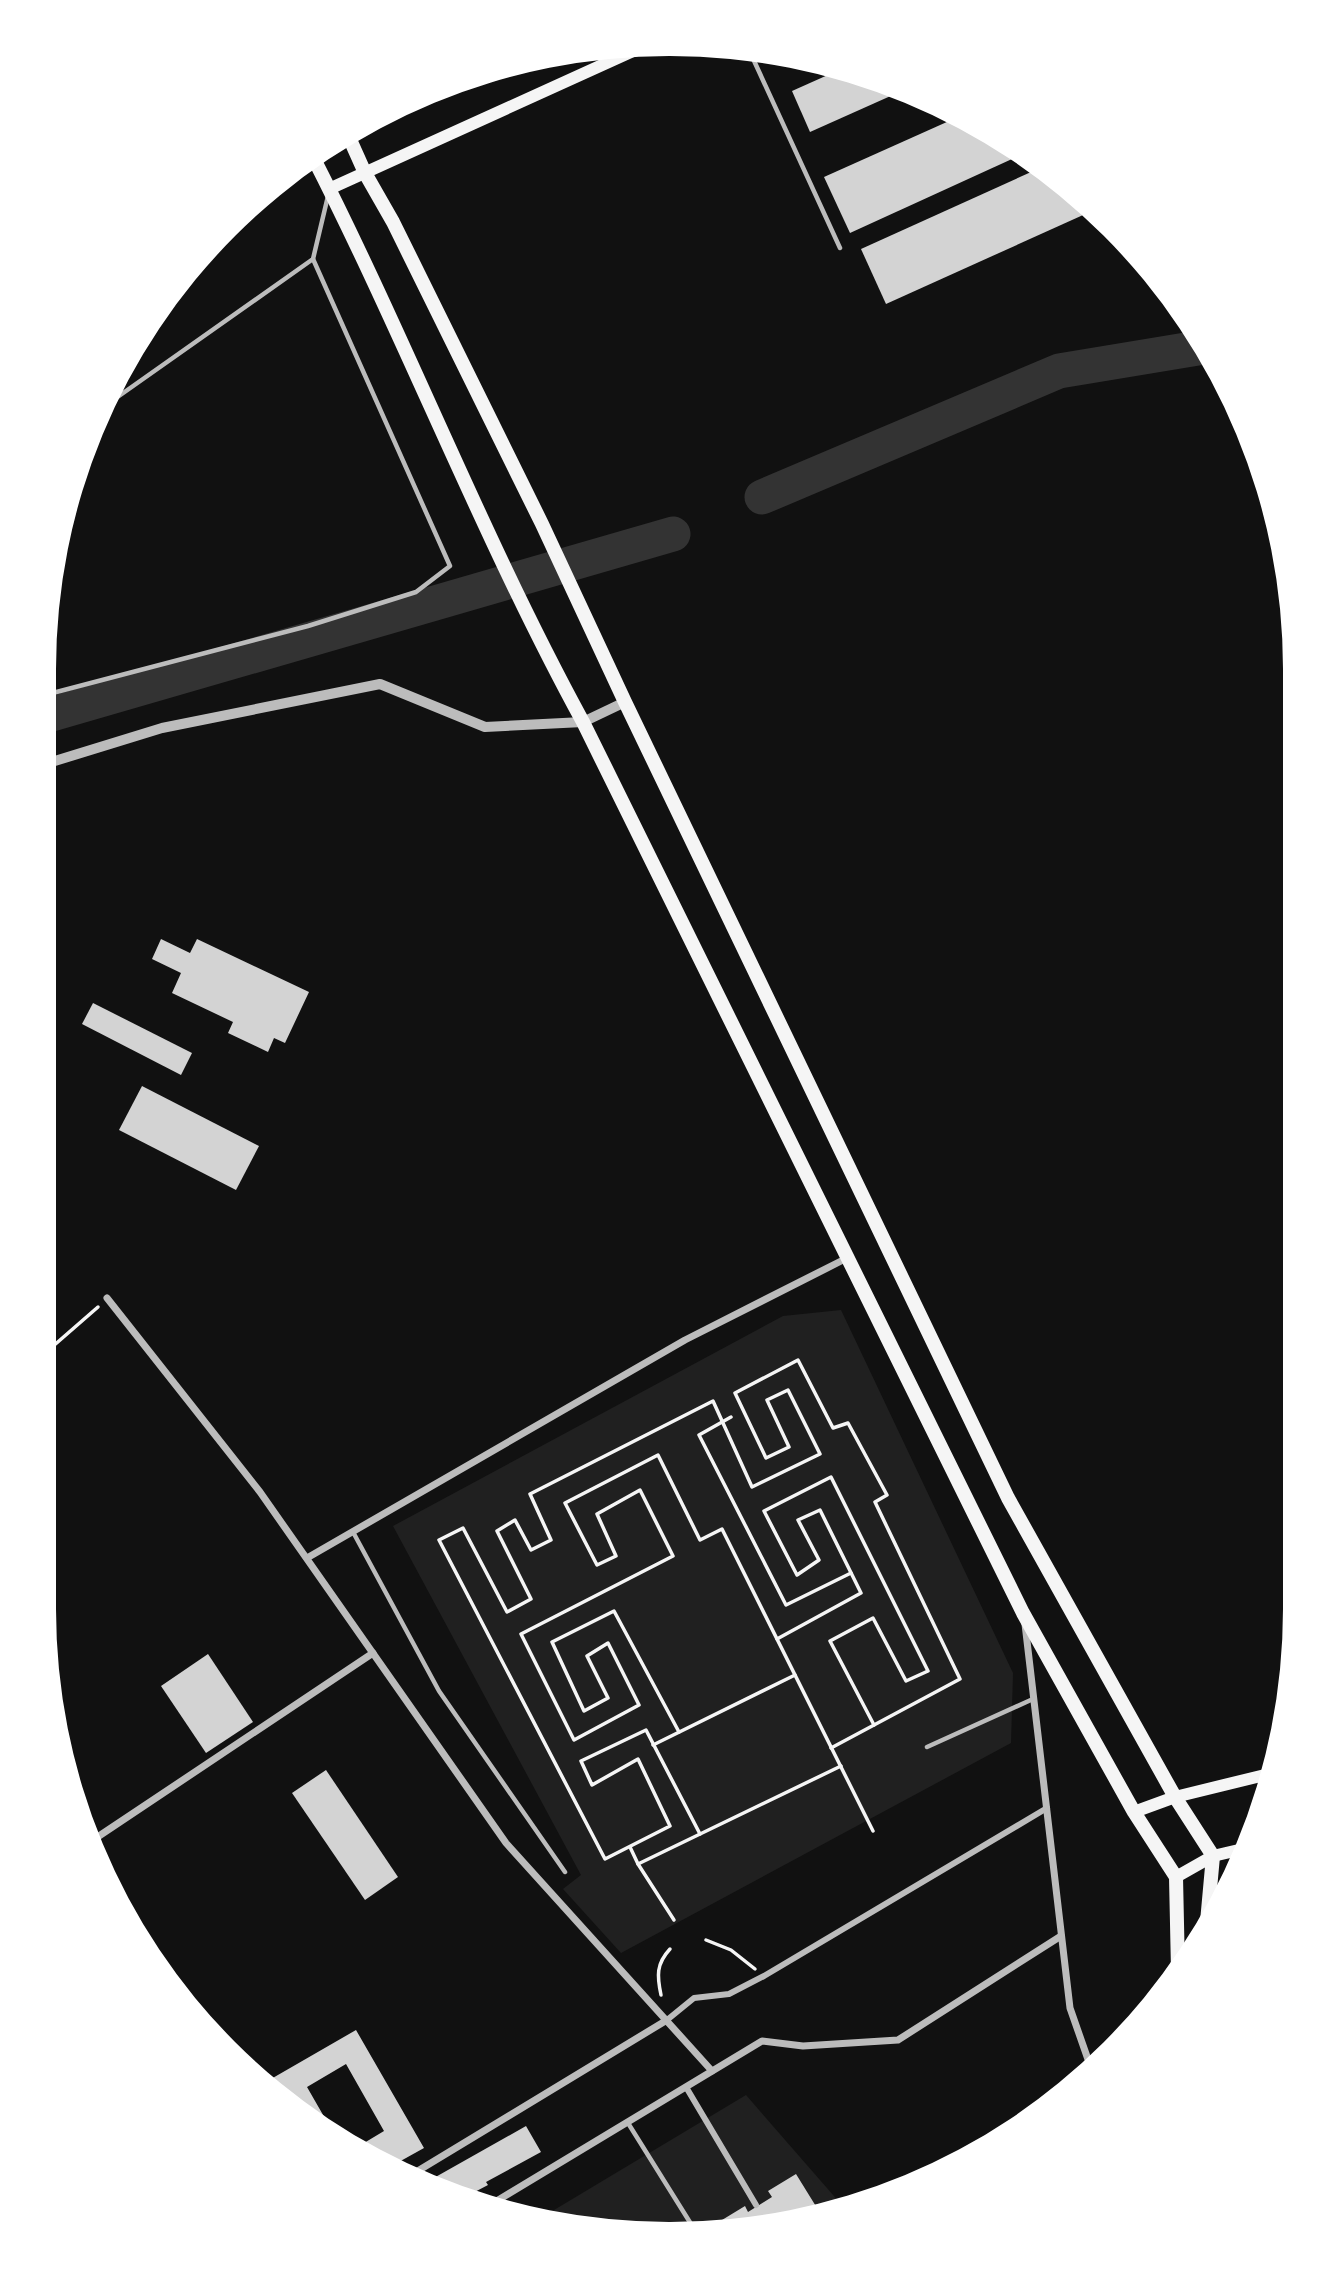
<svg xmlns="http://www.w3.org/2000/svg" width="1339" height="2278" font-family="'Varela Round',sans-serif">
<rect width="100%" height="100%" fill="#111"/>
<!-- green -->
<g fill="#202020">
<polygon points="841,1310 1013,1673 1011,1743 621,1953 563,1889 581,1875 393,1526 783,1316"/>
<polygon points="746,2095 840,2203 710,2233 544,2216"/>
</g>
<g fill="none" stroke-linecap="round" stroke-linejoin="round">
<!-- river -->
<g stroke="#333" stroke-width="35">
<polyline points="762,497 1059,371 1204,347"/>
<polyline points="45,716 673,534"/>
</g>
</g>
<!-- building -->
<g fill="#d3d3d3">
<polygon points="839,70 869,79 904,90 810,132 792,91"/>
<polygon points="958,117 1023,154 850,233 824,177"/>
<polygon points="1040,168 1092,211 886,304 861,249"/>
<polygon points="161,939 190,953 197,939 309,992 285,1043 274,1038 268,1052 228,1033 233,1022 172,993 181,973 152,959"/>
<polygon points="93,1003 192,1053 181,1075 82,1024"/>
<polygon points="142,1086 259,1146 236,1190 119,1130"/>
<polygon points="208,1654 253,1722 206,1753 161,1686"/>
<polygon points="326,1770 398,1877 365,1900 292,1793"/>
<polygon points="356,2030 424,2148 397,2163 359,2146 384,2131 346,2064 307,2087 334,2134 322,2129 274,2084 271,2079"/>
<polygon points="526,2126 541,2152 486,2182 488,2185 469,2195 432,2179"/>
<polygon points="796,2174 817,2208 783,2216 782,2214 777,2217 728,2229 722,2220 745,2206 748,2212 772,2197 768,2191"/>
</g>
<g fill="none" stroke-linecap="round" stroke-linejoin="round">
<!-- path -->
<g stroke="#f5f5f5" stroke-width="3.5">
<polyline points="44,1354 98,1307"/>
<polyline points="731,1417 699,1435 786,1605 851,1573"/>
<polyline points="777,1639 861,1593 820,1510 798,1520 819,1560 797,1575 764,1511 831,1477 928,1671 906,1681 873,1618 830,1641 874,1725"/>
<polyline points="679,1732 614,1611 552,1642 584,1711 608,1698 587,1656 608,1643 639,1705 574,1740 521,1634 673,1556 640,1490 597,1514 616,1556 597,1565 565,1503 658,1455 700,1540 722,1529 873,1831"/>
<polyline points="653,1745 795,1675"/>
<polyline points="700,1834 646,1730 581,1761 592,1785 638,1759 670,1826 605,1859 439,1540 463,1528 507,1612 531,1599 497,1531 515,1520 531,1550 551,1540 530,1494 713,1401 752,1487 820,1454 788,1390 767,1400 789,1447 766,1458 735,1393 798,1360 833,1428 848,1423 887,1495 875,1502 960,1679 831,1748"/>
<polyline points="630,1847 638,1864 674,1920"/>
<polyline points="638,1864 841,1766"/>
<polyline points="706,1940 731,1950 755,1969"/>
<path d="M 661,1995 C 657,1976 656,1964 670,1949"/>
</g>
<!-- service -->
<g stroke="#bcbcbc" stroke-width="4.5">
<polyline points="750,52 840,248"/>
<polyline points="109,403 313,259 328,196"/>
<polyline points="45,695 308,626 416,592 450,566 313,259"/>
<polyline points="353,1532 439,1691 565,1872"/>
<polyline points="927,1747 1033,1699"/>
<polyline points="628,2123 696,2232"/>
</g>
<!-- pedestrian -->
<g stroke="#bcbcbc" stroke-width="6">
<polyline points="667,2020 694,1998 729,1994 764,1976 1047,1808"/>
<polyline points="686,2087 756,2205"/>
</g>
<!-- minor -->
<g stroke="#bcbcbc" stroke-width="7">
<polyline points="107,1298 260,1492 506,1843 712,2071"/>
<polyline points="307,1558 685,1340 847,1258"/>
<polyline points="1025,1624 1070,2008 1091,2068"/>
<polyline points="93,1840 373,1653"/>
<polyline points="416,2172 667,2020"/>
<polyline points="490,2205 762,2041 803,2046 898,2040 1061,1936"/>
</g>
<!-- tertiary -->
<polyline stroke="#bcbcbc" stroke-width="10" points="45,764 162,728 380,684 485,727 583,722 625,702"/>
<!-- secondary -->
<g stroke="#f5f5f5" stroke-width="12">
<polyline points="329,189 644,46"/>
<polyline points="1134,1812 1175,1797 1269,1774"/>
<polyline points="1176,1877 1213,1856 1243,1849"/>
</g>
<!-- primary -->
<g stroke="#f5f5f5" stroke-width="14">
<polyline points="348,135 365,173 393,222 542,524 625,702 1008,1498 1175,1797 1213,1856 1207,1922"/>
<path d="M 313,157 C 408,343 483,539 583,722 L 1023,1613 L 1134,1812 L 1176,1877 L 1178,1970"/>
</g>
</g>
<!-- crop -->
<path d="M0 0H1339V2278H0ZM669 56H670A613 613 0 0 1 1283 669V1609A613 613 0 0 1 670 2222H669A613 613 0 0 1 56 1609V669A613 613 0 0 1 669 56Z" fill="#fff" fill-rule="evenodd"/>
</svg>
